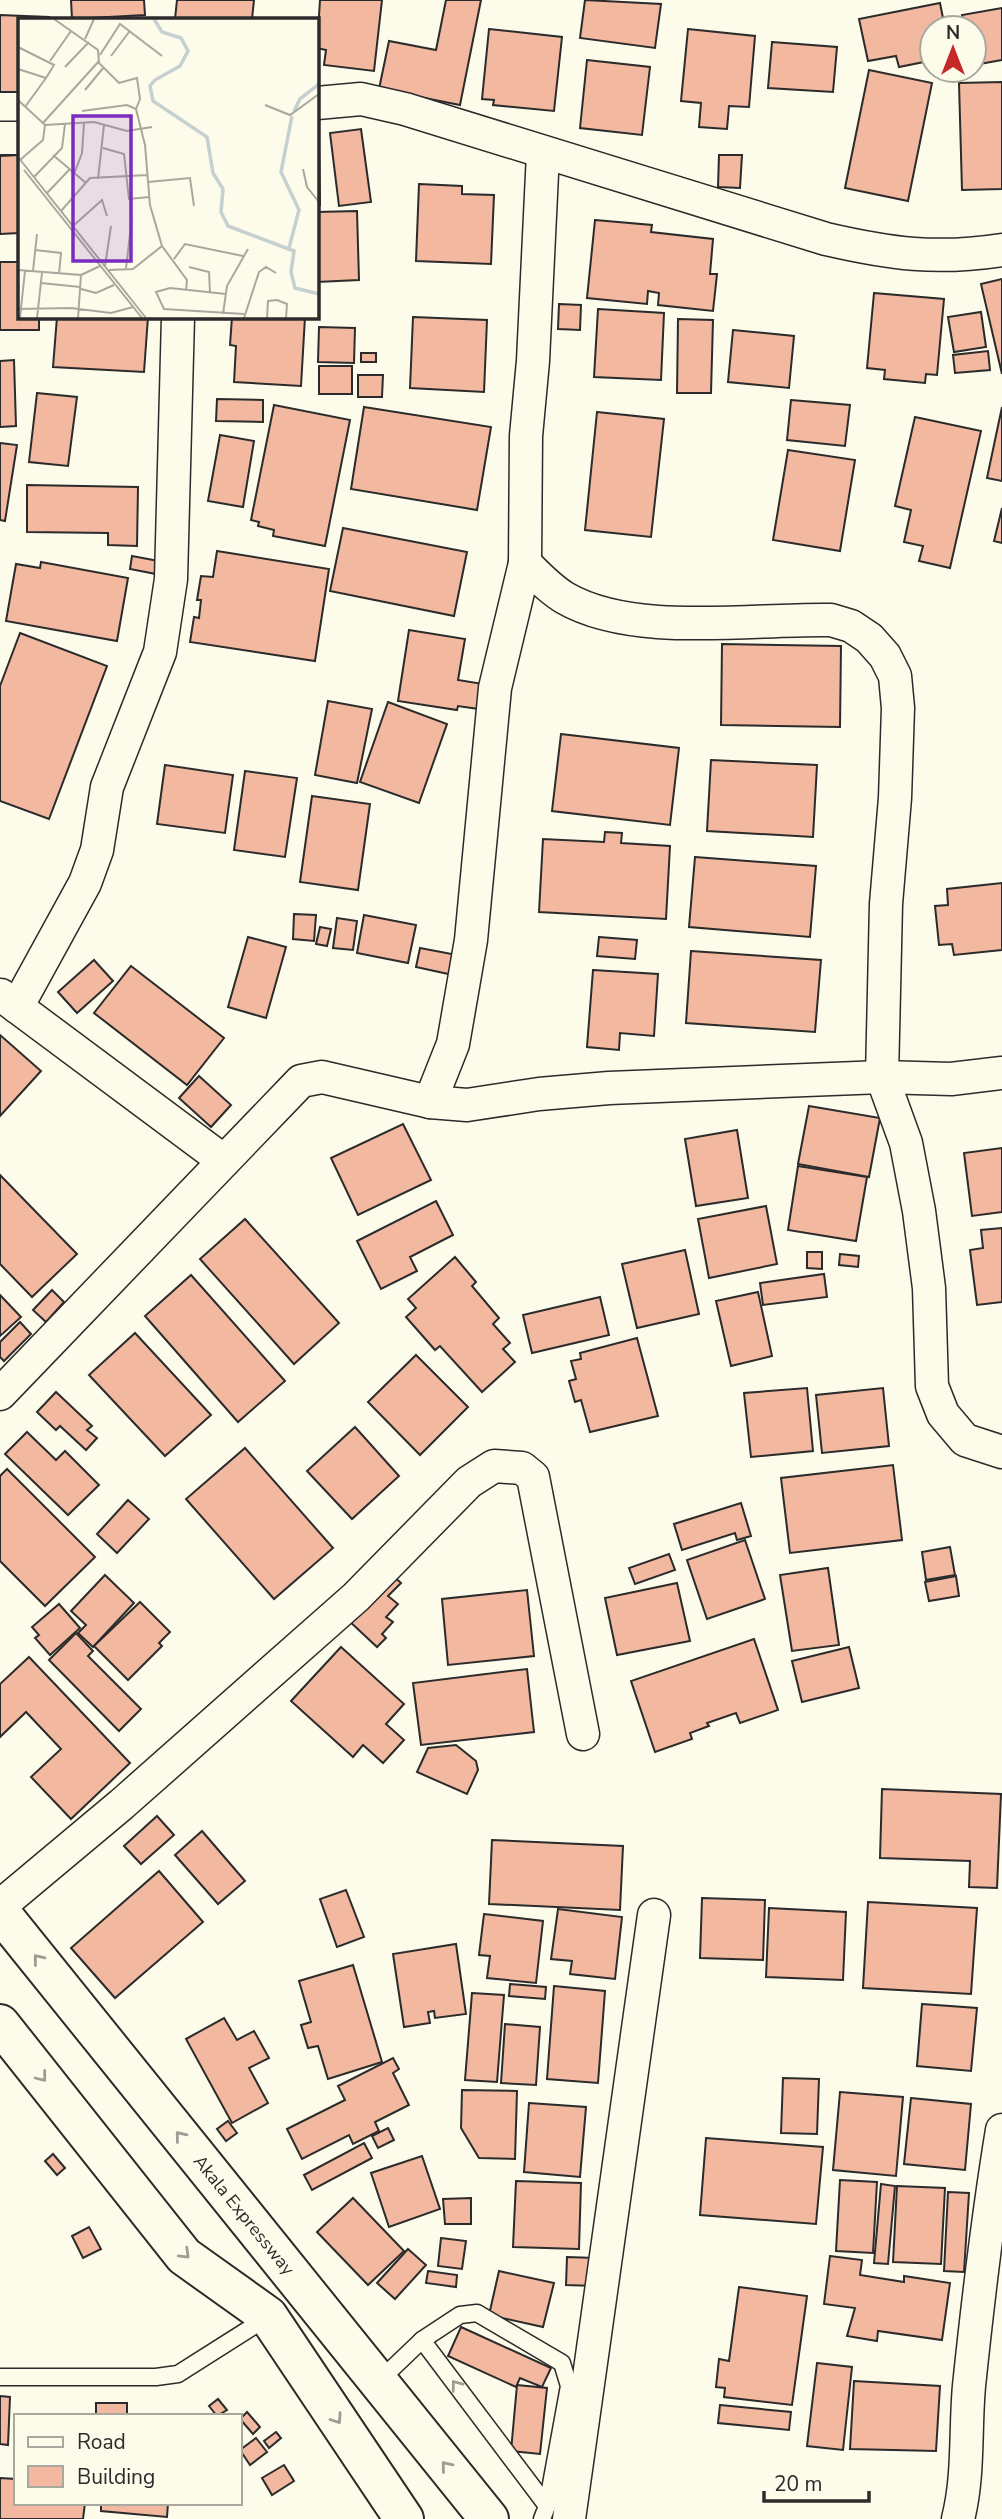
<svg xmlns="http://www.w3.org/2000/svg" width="1002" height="2519" font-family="'Nunito Sans',sans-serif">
<rect width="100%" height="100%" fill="#fdfbea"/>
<!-- building -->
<g fill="#f2b8a0" stroke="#2b2b2b" stroke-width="2">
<polygon points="71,0 144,0 145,15 72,19"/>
<polygon points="177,0 254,0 252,19 175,19"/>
<polygon points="320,0 382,0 374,71 324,65 326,50 317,48"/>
<polygon points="446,0 481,0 460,105 379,89 389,41 436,50"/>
<polygon points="585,0 661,4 655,48 580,38"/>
<polygon points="940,3 945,28 932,28 932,64 925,65 924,62 899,67 896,56 868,61 859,19"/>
<polygon points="1002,8 1002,60 974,65 974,28 964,28 962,15"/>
<polygon points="0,15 49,17 49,19 19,19 19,92 0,92"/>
<polygon points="489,29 562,37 554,111 493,105 494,100 482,99"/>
<polygon points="688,29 755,36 749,107 729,106 727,129 699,127 701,103 681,101"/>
<polygon points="772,42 837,47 833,92 768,88"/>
<polygon points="587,60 650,67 642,135 580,128"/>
<polygon points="869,70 932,83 908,201 845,188"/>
<polygon points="1002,82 1002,189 962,190 959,83"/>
<polygon points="361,129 371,202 339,206 330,133"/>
<polygon points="319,144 320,205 317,205 317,145"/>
<polygon points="19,155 19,233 0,234 0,156"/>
<polygon points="719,155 742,155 740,188 718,187"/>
<polygon points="419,184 462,186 462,194 494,195 491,264 416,261"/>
<polygon points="357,211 359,280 317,282 317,212"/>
<polygon points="595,220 652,225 651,232 713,239 710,274 717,274 713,311 658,305 659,293 648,291 647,304 587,298"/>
<polygon points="0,262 19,262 19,317 39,317 39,330 0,330"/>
<polygon points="1002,279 1002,374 981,284"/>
<polygon points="874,293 944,299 937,375 926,374 925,383 884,379 885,370 867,368"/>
<polygon points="559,304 581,305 580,330 558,329"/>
<polygon points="598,309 664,313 661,380 594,377"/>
<polygon points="981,312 986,347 954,352 948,317"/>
<polygon points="57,317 148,317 144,372 53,367"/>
<polygon points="232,317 305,317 301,386 234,382 236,346 230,345"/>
<polygon points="413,317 487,320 484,392 410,388"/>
<polygon points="678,319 713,320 711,393 677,393"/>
<polygon points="319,327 355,328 354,363 318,362"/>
<polygon points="733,330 794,336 789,388 728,382"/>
<polygon points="988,351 990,370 955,373 953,355"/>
<rect x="361" y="353" width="15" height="9"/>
<polygon points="14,360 16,426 0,427 0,361"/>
<rect x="319" y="366" width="33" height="28"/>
<polygon points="358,375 383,375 382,397 358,397"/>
<polygon points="37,393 77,397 68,466 29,462"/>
<polygon points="217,399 263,400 263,422 216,421"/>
<polygon points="791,400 850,405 845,446 787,440"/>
<polygon points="274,405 350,420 325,546 273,536 274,530 258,526 259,522 251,520"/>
<polygon points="364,407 491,427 477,510 351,489"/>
<polygon points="1002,407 1002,481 987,478"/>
<polygon points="597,412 664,419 651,537 585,530"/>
<polygon points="915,417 981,431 950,568 919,561 923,546 904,542 911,510 895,506"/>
<polygon points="220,435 254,441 243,507 208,501"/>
<polygon points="0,443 17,445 5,521 0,520"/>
<polygon points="788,450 855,460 840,551 773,540"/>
<polygon points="27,485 138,487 137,546 108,545 108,533 27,532"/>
<polygon points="1002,508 1002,543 994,541"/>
<polygon points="343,528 467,552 454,616 330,591"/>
<polygon points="217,551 329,569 315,661 190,642 194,617 199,618 201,600 197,600 201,576 213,577"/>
<polygon points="132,556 164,562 161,575 130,569"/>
<polygon points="41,562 128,578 117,641 6,621 16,564 40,568"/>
<polygon points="409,630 465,639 458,680 483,684 479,709 458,706 457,710 398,701"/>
<polygon points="20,633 107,666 49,819 0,801 0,686"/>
<polygon points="722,644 841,646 840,727 721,725"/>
<polygon points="328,701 372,709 357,783 315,775"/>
<polygon points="388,702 447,724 419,803 360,782"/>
<polygon points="561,734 679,748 670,825 552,811"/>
<polygon points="711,760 817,765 813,837 707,831"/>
<polygon points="165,765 233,775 225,833 157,824"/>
<polygon points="245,771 297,778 285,857 234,850"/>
<polygon points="312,796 370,804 358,890 300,882"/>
<polygon points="605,832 622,833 621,843 670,846 666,919 539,912 543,839 604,842"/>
<polygon points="695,857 816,866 810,937 689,927"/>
<polygon points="1002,883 1002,950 954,955 952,944 939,945 935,906 948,905 947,889"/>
<polygon points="294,914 316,915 314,941 293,939"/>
<polygon points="364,915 416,925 408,963 357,953"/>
<polygon points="337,918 357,921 353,950 333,948"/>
<polygon points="320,927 331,929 327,946 316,944"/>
<polygon points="248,937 286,947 266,1018 228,1007"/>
<polygon points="599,937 637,940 635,959 597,956"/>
<polygon points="420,948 457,955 453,975 416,967"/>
<polygon points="691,951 821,960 815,1032 686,1023"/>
<polygon points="94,960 113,981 77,1013 58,992"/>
<polygon points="131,966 224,1038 187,1085 94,1013"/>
<polygon points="593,970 658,974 654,1036 620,1033 619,1050 587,1047"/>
<polygon points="0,1035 41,1071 0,1116"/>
<polygon points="199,1076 231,1105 211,1127 179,1098"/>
<polygon points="809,1106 880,1118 869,1177 798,1164"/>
<polygon points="403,1124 431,1180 358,1215 331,1158"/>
<polygon points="737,1130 748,1198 696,1206 685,1139"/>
<polygon points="1002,1148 1002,1212 972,1216 964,1153"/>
<polygon points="798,1166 867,1177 856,1241 788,1230"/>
<polygon points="0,1175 77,1254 32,1297 0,1264"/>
<polygon points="436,1201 453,1235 410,1257 417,1271 381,1289 357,1241"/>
<polygon points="766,1206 777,1264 709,1278 698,1219"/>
<polygon points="245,1219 339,1323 294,1364 200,1259"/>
<polygon points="1002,1228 1002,1302 977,1305 970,1250 983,1248 981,1230"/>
<polygon points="685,1250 699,1314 637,1328 622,1264"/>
<polygon points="807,1252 822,1252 822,1269 807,1268"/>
<polygon points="840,1254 859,1256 858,1267 839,1265"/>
<polygon points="455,1257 476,1282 472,1286 499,1318 493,1324 510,1343 503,1349 515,1362 482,1392 440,1346 435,1350 406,1317 416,1308 408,1299"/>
<polygon points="824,1274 827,1297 763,1305 760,1283"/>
<polygon points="191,1275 285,1381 238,1422 145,1316"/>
<polygon points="52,1290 64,1302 46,1322 33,1310"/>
<polygon points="758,1292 772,1356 731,1366 716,1301"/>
<polygon points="0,1295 21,1317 0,1336"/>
<polygon points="600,1297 609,1335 532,1353 523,1315"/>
<polygon points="20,1322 31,1334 4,1361 0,1357 0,1342"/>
<polygon points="135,1333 211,1415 165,1456 89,1375"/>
<polygon points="637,1338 658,1416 590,1432 581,1400 575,1402 569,1381 576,1379 571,1361 581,1359 580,1353"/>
<polygon points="416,1355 468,1407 420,1455 368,1402"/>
<polygon points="807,1388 813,1451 751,1457 744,1393"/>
<polygon points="883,1388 889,1446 822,1453 816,1395"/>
<polygon points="56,1392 92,1426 87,1430 97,1438 86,1450 60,1426 56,1430 37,1412"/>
<polygon points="355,1427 399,1476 352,1519 307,1471"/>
<polygon points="27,1432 56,1460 65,1451 99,1485 68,1515 5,1454"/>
<polygon points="245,1448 333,1548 274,1599 186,1499"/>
<polygon points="893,1465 902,1540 790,1553 781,1478"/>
<polygon points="7,1469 95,1557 45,1606 0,1561 0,1476"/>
<polygon points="128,1500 149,1519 117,1553 97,1534"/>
<polygon points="741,1503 751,1536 737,1540 735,1533 682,1550 674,1524"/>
<polygon points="745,1540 765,1599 707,1619 687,1560"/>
<polygon points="950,1547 955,1575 926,1580 922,1552"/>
<polygon points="669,1554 675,1570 635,1584 629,1568"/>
<polygon points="828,1568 839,1645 792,1651 780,1575"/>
<polygon points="391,1574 401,1583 388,1596 398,1604 386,1617 393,1622 382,1634 386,1638 377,1647 347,1619"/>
<polygon points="105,1575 134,1603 93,1647 78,1633 86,1625 71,1611"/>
<polygon points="956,1576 959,1596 929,1601 925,1582"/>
<polygon points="677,1583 690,1641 617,1655 605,1598"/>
<polygon points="527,1590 534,1656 448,1665 442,1599"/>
<polygon points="140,1602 170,1632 159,1643 162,1646 128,1680 94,1646"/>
<polygon points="59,1604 80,1628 50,1655 35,1638 39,1635 32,1627"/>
<polygon points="76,1633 93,1651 88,1656 141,1709 119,1731 49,1660"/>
<polygon points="754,1639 778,1710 740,1723 736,1713 707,1723 709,1726 690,1733 692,1739 655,1752 631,1681"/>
<polygon points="341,1647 404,1704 386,1724 404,1740 383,1763 363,1745 353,1757 291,1701"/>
<polygon points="849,1647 859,1688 802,1702 792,1661"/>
<polygon points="29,1657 130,1763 71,1819 31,1777 61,1749 26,1712 0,1737 0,1684"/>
<polygon points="527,1669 534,1732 421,1745 413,1683"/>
<polygon points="456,1745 476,1761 478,1770 467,1794 417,1772 428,1748"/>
<polygon points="882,1789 1001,1794 997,1888 969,1887 970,1861 880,1858"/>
<polygon points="157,1816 174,1835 141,1864 124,1846"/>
<polygon points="202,1831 245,1881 218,1904 175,1855"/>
<polygon points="492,1840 623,1846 620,1910 489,1904"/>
<polygon points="159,1871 203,1922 115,1998 71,1948"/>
<polygon points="346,1890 364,1937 337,1947 320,1899"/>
<polygon points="702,1898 765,1900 763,1960 700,1958"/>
<polygon points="868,1902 977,1908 971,1994 863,1988"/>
<polygon points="769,1908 846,1912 843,1980 766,1977"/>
<polygon points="558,1909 622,1917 615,1979 570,1974 572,1961 551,1959"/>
<polygon points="484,1914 543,1921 536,1983 487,1978 490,1956 479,1955"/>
<polygon points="456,1944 466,2014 435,2018 434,2011 428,2012 430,2023 404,2027 393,1954"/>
<polygon points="353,1965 382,2062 328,2079 318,2046 308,2048 301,2025 311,2022 299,1981"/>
<polygon points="510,1984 546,1987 545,1999 509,1996"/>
<polygon points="554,1986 605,1991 598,2083 547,2079"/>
<polygon points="472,1993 504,1995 497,2082 465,2080"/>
<polygon points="922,2004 977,2008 971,2071 917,2066"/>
<polygon points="224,2018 237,2040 254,2031 269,2058 249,2068 268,2103 232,2123 186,2039"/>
<polygon points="505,2024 540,2027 536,2085 501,2083"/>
<polygon points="393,2058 399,2069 393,2073 409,2105 375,2122 379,2131 353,2144 349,2135 302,2159 287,2129 345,2100 338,2086"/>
<polygon points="783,2078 819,2079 817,2134 781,2133"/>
<polygon points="462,2090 517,2091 515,2159 479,2158 461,2128"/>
<polygon points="840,2092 903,2097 896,2176 833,2170"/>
<polygon points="911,2098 971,2104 965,2170 904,2164"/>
<polygon points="529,2103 586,2107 580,2177 524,2172"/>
<polygon points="228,2121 237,2133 226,2141 217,2129"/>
<polygon points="388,2128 394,2140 378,2148 372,2136"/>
<polygon points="706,2138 823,2147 816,2224 700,2215"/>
<polygon points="364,2143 372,2158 312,2190 304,2175"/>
<polygon points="53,2154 65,2168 57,2175 45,2161"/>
<polygon points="422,2156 440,2209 389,2227 371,2173"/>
<polygon points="840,2180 877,2182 873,2253 836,2251"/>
<polygon points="516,2181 581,2183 579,2249 513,2247"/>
<polygon points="881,2184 895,2186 888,2264 874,2263"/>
<polygon points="897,2186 945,2188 941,2264 893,2262"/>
<polygon points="948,2192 969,2193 964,2272 944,2271"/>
<polygon points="353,2198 404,2251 368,2285 317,2232"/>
<polygon points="471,2198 471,2224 445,2224 443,2199"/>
<polygon points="89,2227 101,2249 83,2258 72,2236"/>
<polygon points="441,2238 466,2241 462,2269 438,2266"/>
<polygon points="408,2249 426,2265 395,2299 377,2283"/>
<polygon points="830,2256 862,2260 860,2275 904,2282 904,2276 950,2283 942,2340 878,2331 877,2341 847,2336 855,2308 824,2304"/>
<polygon points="567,2257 595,2258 595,2286 566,2285"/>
<polygon points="428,2271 457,2275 456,2287 426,2283"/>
<polygon points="499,2271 554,2283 543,2327 489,2315"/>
<polygon points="739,2287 807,2296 792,2405 724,2397 725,2388 716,2387 719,2359 729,2361"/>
<polygon points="461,2327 551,2368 542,2387 520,2378 516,2387 448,2356"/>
<polygon points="817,2363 852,2367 843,2450 807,2446"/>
<polygon points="854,2381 940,2386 936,2451 850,2449"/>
<polygon points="517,2385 547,2388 540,2454 511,2451"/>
<polygon points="0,2396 10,2397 8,2445 0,2444"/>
<polygon points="218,2399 227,2410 217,2416 209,2406"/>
<rect x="96" y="2403" width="31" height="13"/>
<polygon points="720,2405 791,2412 789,2430 718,2423"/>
<polygon points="247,2412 260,2427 253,2434 240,2419"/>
<polygon points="276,2432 281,2438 269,2448 264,2441"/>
<polygon points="256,2438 267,2452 250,2465 240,2450"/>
<polygon points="284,2465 294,2481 272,2495 262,2478"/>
<polygon points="0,2478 16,2479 16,2503 85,2503 83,2519 0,2519"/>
<polygon points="101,2503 168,2503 167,2517 101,2511"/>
</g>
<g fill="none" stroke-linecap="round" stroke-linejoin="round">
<defs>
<g id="service">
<polyline points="422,2340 460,2315 477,2313 562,2363 569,2386 547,2506"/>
<polyline points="0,2377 156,2377 178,2374 268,2317"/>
<polyline points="378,2382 422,2340 547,2506 542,2519"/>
</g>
<g id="minor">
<path d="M 317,103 L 361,99 L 405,109 L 826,239 C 891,254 936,260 1002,250"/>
<polyline points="0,138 19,138"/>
<path d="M 525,563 C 538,576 550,589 565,598 C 634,638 754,618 831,620 L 851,626 L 869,638 L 885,656 L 895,676 L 898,708 L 895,798 L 886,904 L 882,1077 L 906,1143 L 919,1211 L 929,1288 L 932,1386 L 943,1414 L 965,1440 L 1002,1452"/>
<polyline points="1,995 224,1161"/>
<polyline points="17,1007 85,883 97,850 107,787 160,652 171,579 178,317"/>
<polyline points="430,1102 453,1044 471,940 495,688 525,563 526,436 533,361 543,153"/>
<polyline points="0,1394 301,1081 322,1077 430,1102 467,1105 539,1094 609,1088 882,1077 951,1079 1002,1073"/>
<polyline points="0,1906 122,1804 356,1597 469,1482 494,1466 522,1468 533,1477 583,1734"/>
<polyline points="569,2519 654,1915"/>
<path d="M 958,2519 C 969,2476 965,2430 969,2386 C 978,2300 988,2215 1002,2130"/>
</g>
<g id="primary">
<polyline points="0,1912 489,2519"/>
<polyline points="0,2024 184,2256 268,2316 404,2519"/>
</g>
</defs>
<!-- service casing -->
<use href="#service" stroke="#2b2b2b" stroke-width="19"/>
<!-- minor casing -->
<use href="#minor" stroke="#2b2b2b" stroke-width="35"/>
<!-- primary casing -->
<use href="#primary" stroke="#2b2b2b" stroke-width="42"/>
<!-- service -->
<use href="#service" stroke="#fdfbea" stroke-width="16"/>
<!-- minor -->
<use href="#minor" stroke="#fdfbea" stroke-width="32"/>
<!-- primary -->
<use href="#primary" stroke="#fdfbea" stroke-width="38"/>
</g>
<!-- one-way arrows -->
<defs><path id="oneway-chevron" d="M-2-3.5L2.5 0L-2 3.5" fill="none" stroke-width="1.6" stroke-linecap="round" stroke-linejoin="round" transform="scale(1.75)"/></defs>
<g stroke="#9e9d94">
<use href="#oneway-chevron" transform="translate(38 1959) rotate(-129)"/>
<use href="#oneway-chevron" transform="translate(42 2077) rotate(52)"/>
<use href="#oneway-chevron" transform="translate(180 2136) rotate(-129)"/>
<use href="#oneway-chevron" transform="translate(185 2254) rotate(44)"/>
<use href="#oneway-chevron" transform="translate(456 2385) rotate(-127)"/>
<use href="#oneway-chevron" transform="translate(337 2419) rotate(56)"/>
<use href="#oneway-chevron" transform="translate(446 2466) rotate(-129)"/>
</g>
<g text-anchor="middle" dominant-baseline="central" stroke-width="5" stroke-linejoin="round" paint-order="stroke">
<!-- street labels -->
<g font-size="18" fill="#2b2b2b" stroke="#fdfbea">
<text transform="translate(244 2215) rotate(51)">Akala Expressway</text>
</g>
</g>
<!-- overview -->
<g transform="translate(18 18)">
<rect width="301" height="301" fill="#fdfbea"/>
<path fill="none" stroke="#c7d0d0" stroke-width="3.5" d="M 136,1 L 144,14 L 163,20 L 170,33 L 162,48 L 137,62 L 132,68 L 135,83 L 189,119 L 195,155 L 205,171 L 203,194 L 210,208 L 276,233 L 273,254 L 277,270 L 301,276M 276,93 L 282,81 L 301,66M 271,230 L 281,192 L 263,154 L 274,98"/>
<path fill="none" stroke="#a9a89e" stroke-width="2" d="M 36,1 L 80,32 L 81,45 L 101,65 L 119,60 L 122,81 L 118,91 L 127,127 L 132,187 L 144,228 L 169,262 L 168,273M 67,21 L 76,1M 0,29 L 36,47 L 28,60 L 0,51M 82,37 L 102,6 L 144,38M 93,38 L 111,14M 32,43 L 53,13M 47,49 L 71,24M 67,72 L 86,49M 0,82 L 27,107 L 76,104 L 109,113 L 134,109M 247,87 L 272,97 L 301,76M 7,89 L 28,60M 64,93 L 109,87 L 118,91M 25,105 L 81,43M 85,130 L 106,136 L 111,181 L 131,179M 35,137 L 68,165M 0,139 L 128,300M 2,142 L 25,122 L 27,107M 285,151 L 289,169 L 301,184M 6,152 L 124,300M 56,156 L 64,135 L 66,105M 16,159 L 44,130 L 47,106M 80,161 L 86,107M 130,164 L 172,160 L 176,188M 29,175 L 51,152M 43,193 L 72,160 L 130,157M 55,208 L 84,182 L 89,198M 17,232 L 43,235 L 41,256M 156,241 L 167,226 L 225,238M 87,248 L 93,208M 171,249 L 191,254 L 192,274M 108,250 L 114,200M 0,252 L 63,257 L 60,300M 91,252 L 115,251 L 144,228M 15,253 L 19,216M 63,257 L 82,248M 23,265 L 62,269M 63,271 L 78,275 L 96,267M 208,276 L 152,270 L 138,274 L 146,291 L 226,296M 0,291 L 53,290 L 93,295 L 115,289M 205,296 L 209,268 L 230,231M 2,300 L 7,253M 19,300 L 24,255M 226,300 L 241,254 L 248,249 L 258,255M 249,300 L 250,283 L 259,282 L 269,286 L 268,300"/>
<path fill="#7b2cbf" fill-opacity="0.15" stroke="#7b2cbf" stroke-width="3.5" d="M 55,98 L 113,98 L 113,243 L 55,243 Z"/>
<rect width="301" height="301" fill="none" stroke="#2b2b2b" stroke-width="3.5"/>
</g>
<!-- legend -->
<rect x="14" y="2414" width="228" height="91" fill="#fdfbea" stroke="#a9a89e" stroke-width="2"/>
<rect x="28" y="2437" width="35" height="10" fill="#fdfbea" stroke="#a9a89e" stroke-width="2"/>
<text x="77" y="2449" font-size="21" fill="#2b2b2b">Road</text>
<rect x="28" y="2466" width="35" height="21" fill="#f2b8a0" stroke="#a9a89e" stroke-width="2"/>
<text x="77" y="2484" font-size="21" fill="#2b2b2b">Building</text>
<!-- north arrow -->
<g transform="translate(953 49)"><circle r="33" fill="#fdfbea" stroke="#a9a89e" stroke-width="2"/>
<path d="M0-5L12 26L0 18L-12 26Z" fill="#c62828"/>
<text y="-10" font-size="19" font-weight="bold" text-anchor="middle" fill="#2b2b2b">N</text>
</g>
<!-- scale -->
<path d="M764 2491v10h105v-10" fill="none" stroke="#2b2b2b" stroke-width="3.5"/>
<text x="774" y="2491" font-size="21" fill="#2b2b2b" stroke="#fdfbea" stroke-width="5" paint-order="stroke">20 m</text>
</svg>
